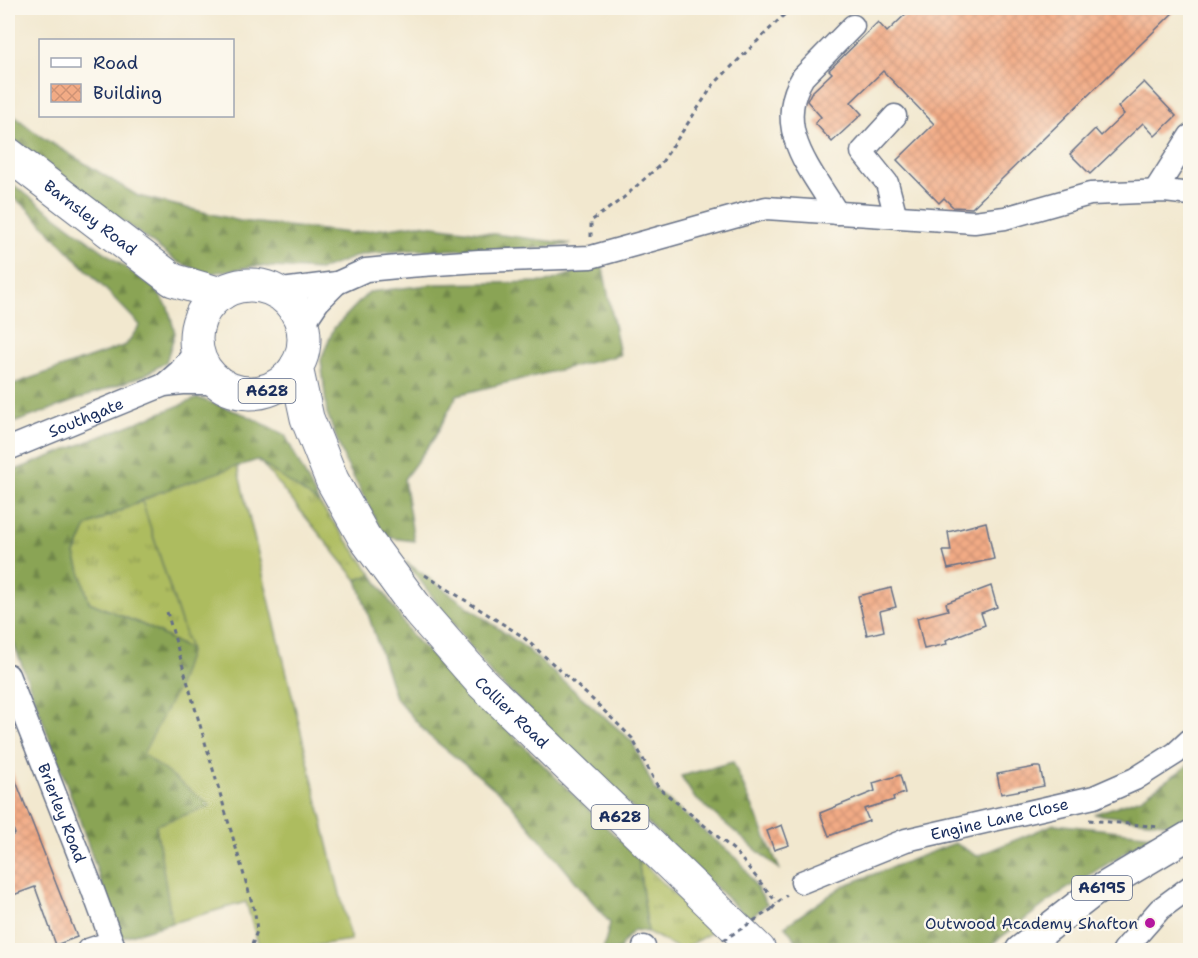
<svg xmlns="http://www.w3.org/2000/svg" width="1198" height="958" font-family="'Shantell Sans',sans-serif">
<defs>
<pattern id="grass-tufts" width="24" height="20" patternUnits="userSpaceOnUse" patternTransform="scale(1.5)"><rect width="24" height="20" fill="#adbc5e"/><path d="M3 7l-1-3M5 7V3M7 7l1-3M15 17l-1-3M17 17v-4M19 17l1-3" fill="none" stroke="#8c9951"/></pattern>
<pattern id="forest-firs" width="22" height="20" patternUnits="userSpaceOnUse" patternTransform="scale(1.5)"><rect width="22" height="20" fill="#8aa455"/><path d="M5 1l3.5 6h-7zM16 11l3.5 6h-7z" fill="#70864a"/></pattern>
<pattern id="building-cross-hatch" width="8" height="8" patternUnits="userSpaceOnUse" patternTransform="scale(1.5)"><rect width="8" height="8" fill="#f2ab85"/><path d="M0 0l8 8M0 8l8-8" fill="none" stroke="#cf9375"/></pattern>
</defs>
<rect width="100%" height="100%" fill="#fbf7ec"/>
<filter id="ink" filterUnits="userSpaceOnUse"><feTurbulence type="fractalNoise" baseFrequency=".0167" numOctaves="2"/><feDisplacementMap in="SourceGraphic" scale="12" xChannelSelector="R" yChannelSelector="G"/><feConvolveMatrix kernelMatrix="1 2 1 2 8 2 1 2 1" color-interpolation-filters="sRGB"/></filter>
<filter id="wash" filterUnits="userSpaceOnUse"><feTurbulence type="fractalNoise" baseFrequency=".008" numOctaves="4" result="noise"/><feDisplacementMap in="SourceGraphic" scale="24" xChannelSelector="R" yChannelSelector="G"/><feGaussianBlur stdDeviation="1.35" result="paint"/><feColorMatrix in="noise" values="0 0 0 0 0 0 0 0 0 0 0 0 0 0 0 0 0 1.4 0 .05"/><feComposite in="paint" operator="in"/></filter>
<g filter="url(#wash)">
<rect width="100%" height="100%" fill="#f2e8cf"/>
<!-- grass -->
<g fill="url(#grass-tufts)" stroke="#64765e" stroke-width="1.5">
<polygon points="258,459 319,503 372,574 357,580"/>
<polygon points="142,501 190,650 150,628 89,602 75,554 87,526"/>
<polygon points="638,858 712,932 681,950 648,932"/>
</g>
<!-- forest -->
<g fill="url(#forest-firs)" stroke="#526a5a" stroke-width="1.5">
<polygon points="8,111 40,136 138,196 240,221 350,233 419,224 571,244 530,249 415,250 363,254 320,270 255,266 207,274 178,262 8,135"/>
<polygon points="8,181 156,290 168,307 175,333 166,362 145,375 8,425 8,386 126,345 140,325 25,206 8,194"/>
<polygon points="602,263 620,355 457,395 435,437 404,479 414,541 385,537 345,461 327,413 321,359 334,328 369,292 436,284 547,282"/>
<polygon points="198,398 246,415 285,435 319,503 257,460 158,493 87,526 75,554 89,602 150,628 190,650 177,689 212,806 156,826 172,923 120,938 76,809 8,628 8,473"/>
<polygon points="406,562 523,646 632,741 655,790 740,861 767,904 749,919 492,675"/>
<polygon points="372,574 412,636 638,858 648,932 634,930 622,944 620,950 603,950 610,923 506,798 428,735 395,697 357,580"/>
<polygon points="733,762 780,870 694,797 681,776"/>
<polygon points="1190,764 1190,819 1178,825 1094,814 1141,798"/>
<polygon points="1054,824 1154,835 1060,893 984,950 803,950 785,926 843,886 955,843 977,856"/>
</g>
<!-- garden -->
<polygon fill="#adbc5e" stroke="#64765e" stroke-width="1.5" points="237,466 351,940 288,950 260,950 246,902 172,923 156,825 211,806 143,754 177,689 190,650 142,501 158,493"/>
<g id="blocks">
<!-- building -->
<g fill="url(#building-cross-hatch)">
<polygon points="912,8 1178,8 972,208 953,207 944,198 939,203 897,160 934,124 883,71 851,102 862,114 832,142 815,123 821,117 807,101 811,93 832,73 829,70 878,22 887,32"/>
<polygon points="1144,82 1176,116 1155,136 1143,123 1090,174 1070,154 1095,129 1101,136 1124,114 1118,107"/>
<polygon points="986,522 994,559 948,569 943,551 951,551 948,532"/>
<polygon points="991,586 997,607 981,613 985,625 946,640 947,644 924,649 917,618 948,610 946,603"/>
<polygon points="891,588 896,607 880,611 884,631 867,635 858,596"/>
<polygon points="8,761 77,937 56,945 35,887 8,897 8,837 15,834 8,816"/>
<polygon points="1035,767 1040,767 1044,786 1001,794 997,774"/>
<polygon points="900,775 905,793 893,797 894,800 864,809 869,821 829,836 820,813 875,791 873,783"/>
<polygon points="782,825 789,845 774,850 767,831"/>
</g>
</g>
</g>
<g filter="url(#ink)">
<use href="#blocks" fill-opacity="0" stroke="#667086" stroke-width="1.5"/>
<g fill="none" stroke-linecap="round" stroke-linejoin="round">
<defs>
<g id="minor">
<polyline points="895,116 862,152 887,183 896,217"/>
<polyline points="1155,191 1190,136"/>
<path d="M 837,213 C 811,170 772,128 803,77 L 853,26"/>
<polyline points="274,291 337,283 366,270 408,266 479,261 591,257 766,208 974,222 1005,218 1090,194 1165,191 1190,194"/>
<polyline points="302,326 318,302 337,283"/>
<polyline points="164,385 180,371 197,350"/>
<path id="s1" d="M 8,449 L 164,385 L 183,383 L 218,383"/>
<path id="s2" d="M 8,675 L 92,888 L 115,950"/>
<path id="s3" d="M 802,882 L 906,840 L 1094,797 L 1135,779 L 1176,753 L 1190,740"/>
<polyline points="644,947 645,950"/>
<polyline points="88,950 112,942"/>
<polyline points="1124,950 1160,909 1190,887"/>
</g>
<polyline id="major" points="1020,950 1093,893 1190,835"/>
<g id="highway">
<path id="s4" d="M 8,154 L 173,280 L 221,294"/>
<circle cx="250" cy="339" r="54"/>
<path id="s5" d="M 296,367 L 307,418 L 332,480 L 364,537 L 418,610 L 482,683 L 759,950"/>
</g>
</defs>
<!-- minor casing -->
<use href="#minor" stroke="#667086" stroke-width="25"/>
<!-- major casing -->
<use href="#major" stroke="#667086" stroke-width="31"/>
<!-- highway casing -->
<use href="#highway" stroke="#667086" stroke-width="35"/>
<!-- path -->
<g stroke="#667086" stroke-width="3" stroke-dasharray="4.5 4.5" stroke-linecap="butt">
<polyline points="591,237 591,221 622,199 660,165 714,84 791,8"/>
<polyline points="425,575 522,636 592,699 632,738 658,787 735,851 777,903"/>
<polyline points="167,612 255,913 257,931 250,950"/>
<polyline points="1089,820 1160,827"/>
<polyline points="772,909 777,903 787,895"/>
</g>
<!-- minor -->
<use href="#minor" stroke="#fff" stroke-width="22"/>
<!-- major -->
<use href="#major" stroke="#fff" stroke-width="28"/>
<!-- highway -->
<use href="#highway" stroke="#fff" stroke-width="33"/>
<!-- path-bridge -->
<polyline stroke="#667086" stroke-width="3" stroke-dasharray="4.5 4.5" stroke-linecap="butt" points="708,950 772,909"/>
</g>
</g>
<!-- markers -->
<circle fill="#b5179e" stroke="#fbf7ec" stroke-width="2" cx="1150" cy="923" r="6"/>
<g text-anchor="middle" dominant-baseline="central" stroke-width="4.5" stroke-linejoin="round" paint-order="stroke">
<!-- shield labels -->
<g fill="#fbf7ec" stroke="#5e6b89" stroke-width="1.5">
<rect x="238.5" y="379" width="57" height="24" rx="4.5"/>
<rect x="591.5" y="805" width="57" height="24" rx="4.5"/>
<rect x="1072" y="876" width="60" height="24" rx="4.5"/>
</g>
<g font-size="15" font-weight="bold" fill="#1b2f5e">
<text x="267" y="391">A628</text>
<text x="620" y="817">A628</text>
<text x="1102" y="888">A6195</text>
</g>
<!-- street labels -->
<g font-size="16" fill="#1b2f5e" stroke="#fbf7ec">
<text stroke="none"><textPath href="#s4" startOffset="104">Barnsley Road</textPath></text>
<text stroke="none"><textPath href="#s1" startOffset="84">Southgate</textPath></text>
<text stroke="none"><textPath href="#s5" startOffset="414">Collier Road</textPath></text>
<text stroke="none"><textPath href="#s2" startOffset="148">Brierley Road</textPath></text>
<text stroke="none"><textPath href="#s3" startOffset="208">Engine Lane Close</textPath></text>
</g>
<!-- poi labels -->
<g font-size="16" fill="#1b2f5e" stroke="#fbf7ec" text-anchor="end">
<text x="1138" y="923">Outwood Academy Shafton</text>
</g>
</g>
<!-- margin -->
<rect width="1198" height="958" fill="none" stroke="#fbf7ec" stroke-width="30"/>
<!-- legend -->
<rect x="39" y="39" width="195" height="78" fill="#fbf7ec" stroke="#a1a7b3" stroke-width="1.5"/>
<rect x="51" y="58" width="30" height="9" fill="#ffffff" stroke="#a1a7b3" stroke-width="1.5"/>
<text x="93" y="69" font-size="18" fill="#1b2f5e">Road</text>
<rect x="51" y="84" width="30" height="18" fill="url(#building-cross-hatch)" stroke="#a1a7b3" stroke-width="1.5"/>
<text x="93" y="99" font-size="18" fill="#1b2f5e">Building</text>
</svg>
